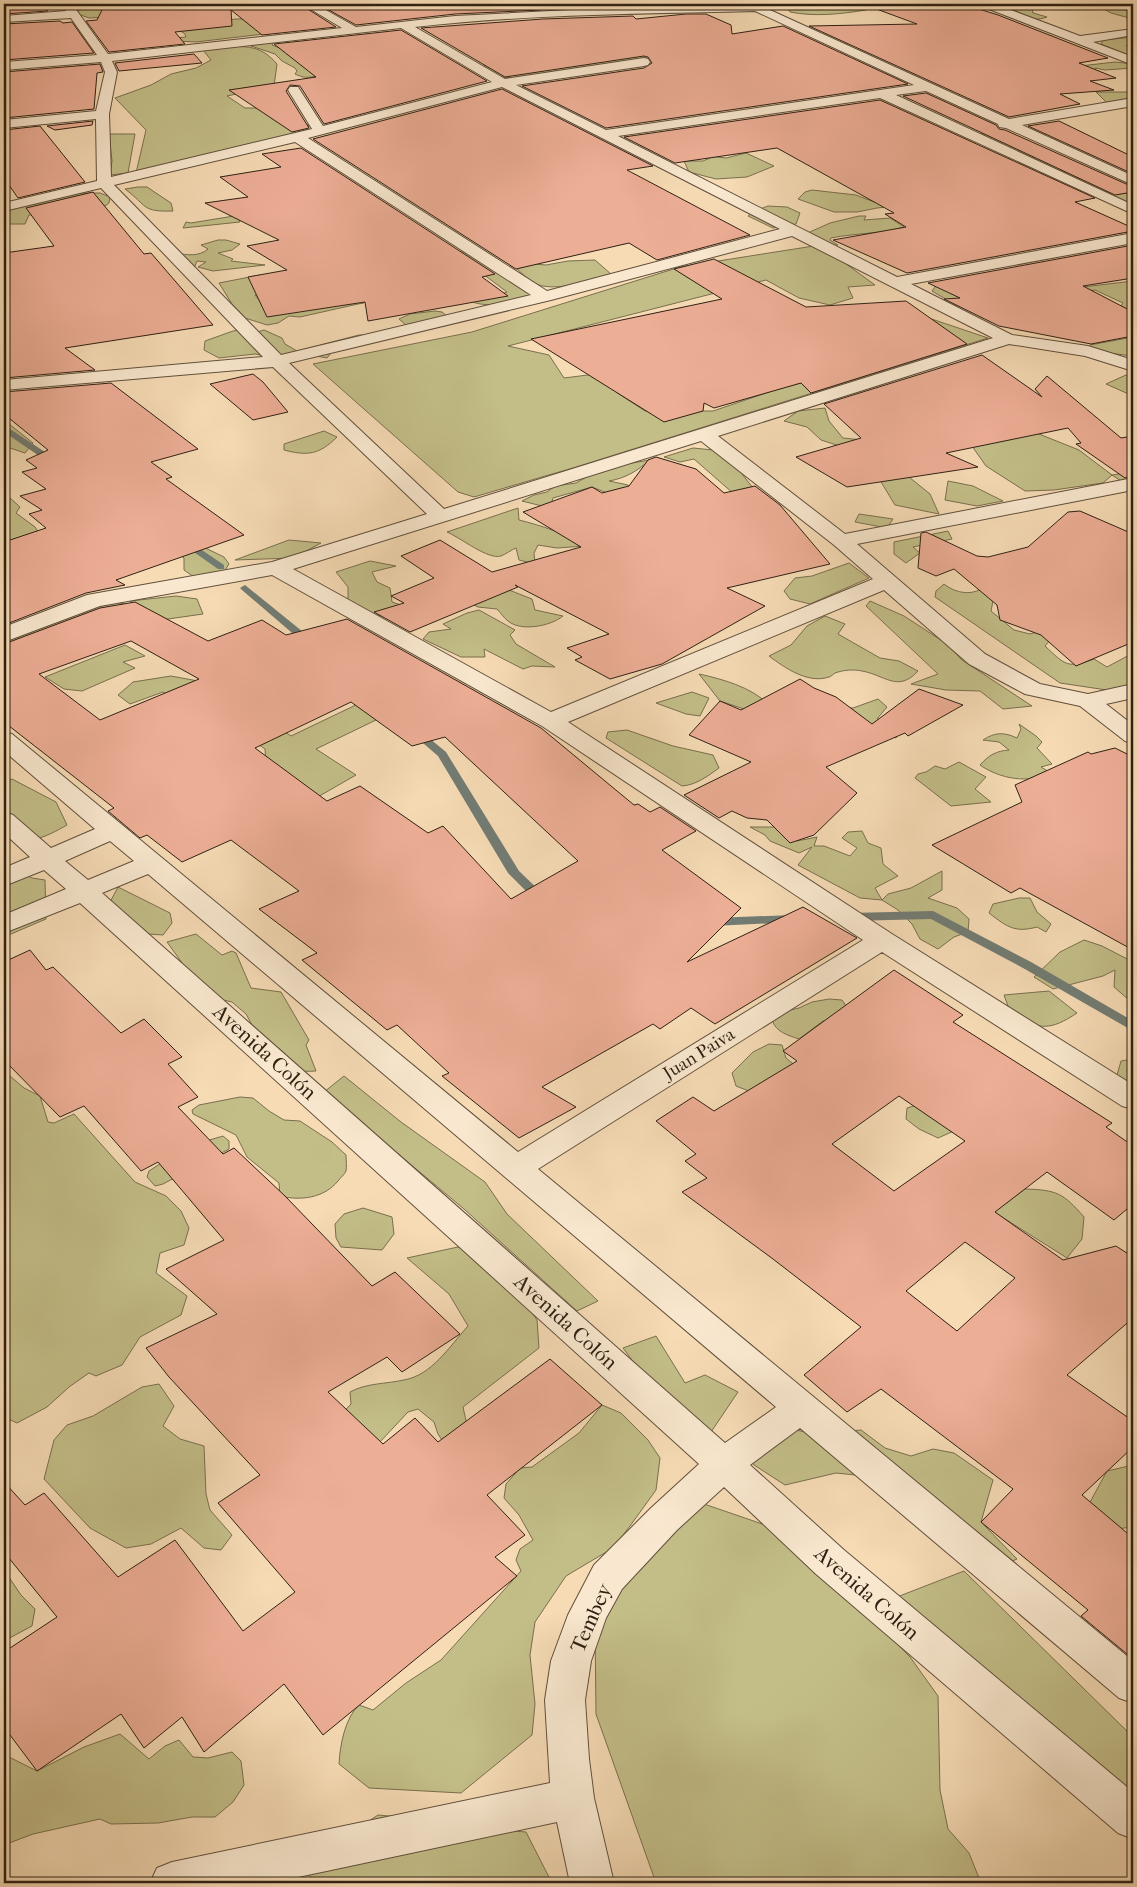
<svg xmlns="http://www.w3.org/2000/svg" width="1137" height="1887" font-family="'IM FELL French Canon',serif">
<rect width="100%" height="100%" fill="#f6dbb5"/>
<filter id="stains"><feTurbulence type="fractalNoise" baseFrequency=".004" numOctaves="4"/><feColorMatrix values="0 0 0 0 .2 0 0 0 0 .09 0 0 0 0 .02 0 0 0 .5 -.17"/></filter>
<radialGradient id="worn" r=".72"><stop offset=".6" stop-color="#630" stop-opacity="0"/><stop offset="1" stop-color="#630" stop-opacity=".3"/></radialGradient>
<!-- green -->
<g fill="#c3be88" stroke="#796f4e">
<polygon points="89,4 103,4 107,17 89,18 78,14 78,11"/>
<path d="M 822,4 L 861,4 L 866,10 C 841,14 815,17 790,12 L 787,7 Z"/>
<path d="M 989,4 L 1018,4 L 1032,8 L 1033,13 L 1047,17 C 1031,24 1005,12 989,4 Z"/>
<polygon points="1095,4 1133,4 1133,19 1111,13"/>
<polygon points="235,19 252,19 264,34 196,42 175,41 175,38 186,37 185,34 179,30"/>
<path d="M 336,34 L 322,37 L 274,42 L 272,45 L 282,49 L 317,76 C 308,78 303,78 295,74 L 297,71 L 295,68 L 282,61 L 275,54 L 245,44 Z"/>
<polygon points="1133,37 1133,44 1126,46 1133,50 1133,57 1101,44 1103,40"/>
<path d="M 228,46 C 251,47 261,46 277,64 L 274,86 L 227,96 L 245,108 L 267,108 L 298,118 L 309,126 L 303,133 L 136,173 L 146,130 L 115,98 L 151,85 L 171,74 L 196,68 L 211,60 L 203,50 Z"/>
<polygon points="664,54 658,58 634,60 514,78 500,77 487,72 483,61 606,58"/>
<polygon points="1115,62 1133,64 1133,68 1105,70 1095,68 1097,74 1080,66"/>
<polygon points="1096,92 1132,92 1133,102 1108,104"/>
<polygon points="1006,132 1133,192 1133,206 981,134"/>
<polygon points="109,134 135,134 128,173 110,175 112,161"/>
<polygon points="746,153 774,166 747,177 716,179 689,172 684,161 703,161 710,158 709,156 726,158"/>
<path d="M 138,187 L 147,187 L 171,203 L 173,211 C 141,212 148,206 125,189 Z"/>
<polygon points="812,190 856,195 874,202 930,203 877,208 857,212 834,212 798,199 805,192"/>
<path d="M 81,193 L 100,193 L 110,197 L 109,203 C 97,215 47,214 29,215 L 25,224 L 4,224 L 4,212 L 28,204 Z"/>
<polygon points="768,206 787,207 800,213 796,224 773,228 748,216 757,210"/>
<polygon points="234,216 239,218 240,222 183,228 186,222 191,223"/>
<path d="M 859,216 L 866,216 L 864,220 L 890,218 L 904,227 C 880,234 856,233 831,238 L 830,240 L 838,245 L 828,246 L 801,236 L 830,223 Z"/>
<path d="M 218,240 L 226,240 L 240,244 L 232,250 L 218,253 L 233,259 L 231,261 L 265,265 L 213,271 L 198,267 L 206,262 L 197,261 L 195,266 L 188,267 L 176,253 C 187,255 199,257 208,249 L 201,245 Z"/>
<polygon points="820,245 875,285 848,287 853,298 830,305 799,298 766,280 508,346 549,355 564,378 619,371 651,385 616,392 645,411 713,411 772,391 807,381 896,307 988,338 576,467 474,497 458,492 313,364 472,332 680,267"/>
<path d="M 468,251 L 533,296 C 506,302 488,311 463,298 L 496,296 L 507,292 L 487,277 L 443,255 Z"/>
<path d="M 504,255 L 534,264 L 546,265 L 568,261 L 595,260 L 612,275 C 596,280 561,290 543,286 C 530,284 513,265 504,255 Z"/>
<polygon points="260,275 269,292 255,295 262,304 365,297 364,303 358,304 300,317 289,316 278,323 267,325 245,318 232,304 219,283"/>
<polygon points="1133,281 1133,314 1131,314 1120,307 1123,303 1095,290 1065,294 984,315 954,304 932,291 938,283 947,288 950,293 967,301"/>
<polygon points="435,311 442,312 447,316 406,325 399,319 410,314"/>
<polygon points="246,329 250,334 264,330 282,338 285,344 297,351 359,335 363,335 367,339 332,352 327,358 311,355 272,357 255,354 219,358 204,350 205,341 233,331"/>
<polygon points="1133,337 1133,356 1108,353 1090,347 1090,345"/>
<polygon points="1126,375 1133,380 1133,396 1106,384"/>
<polygon points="825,408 829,421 843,438 873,441 861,453 821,440 807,427 784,421 798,411"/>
<polygon points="4,420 33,443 25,453 4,446"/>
<polygon points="1029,430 1079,450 1112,475 1133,472 1133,482 1124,483 1112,475 1103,483 1054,490 1025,491 986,466 974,449 971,439"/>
<path d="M 324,431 L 337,437 C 319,455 307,456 284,450 L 284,444 Z"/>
<polygon points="693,448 713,450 738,469 753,488 734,494 694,459 680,462 664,457"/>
<path d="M 650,460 C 637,471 626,478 609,481 L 628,485 L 631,490 L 607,493 L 592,487 L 553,498 L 550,508 L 522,501 L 534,495 L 547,492 L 555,486 L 576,483 L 590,475 L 620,465 Z"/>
<polygon points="872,467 904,473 930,494 939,514 895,505"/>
<polygon points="948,481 973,486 1003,501 977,506 945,500"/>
<polygon points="4,493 4,496 10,498 20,507 16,513 35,527 42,538 11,558 4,559"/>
<path d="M 518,508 L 519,520 C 543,526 564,533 585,546 L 557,548 L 538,545 L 534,553 L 535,564 L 519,560 L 516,548 C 511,550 506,554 501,556 C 488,560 461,538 447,532 Z"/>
<polygon points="859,514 893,519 887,528 855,522"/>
<polygon points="948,531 952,539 913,547 920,553 906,563 894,554 894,542"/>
<polygon points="289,540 321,543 293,558 235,560"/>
<polygon points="193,542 224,557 229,564 222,575 194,577 184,570 184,558 166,546"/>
<polygon points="370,561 396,566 372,572 377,582 390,588 392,602 415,610 381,616 366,614 348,600 348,587 336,572"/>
<polygon points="849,563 869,578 810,604 790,599 784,591 795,578 812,576"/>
<path d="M 944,584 C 954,592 969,596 981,589 L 993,601 L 991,611 L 1014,630 L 1030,634 L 1046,629 L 1051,639 L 1045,646 C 1065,665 1068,669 1094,659 L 1107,667 L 1133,653 L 1133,687 L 1120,692 L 1060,683 L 935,597 L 936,591 Z"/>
<path d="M 509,590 L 532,599 L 535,610 L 563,616 C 551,626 521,632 508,621 C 504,618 501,613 497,609 L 478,607 L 470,603 Z"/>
<polygon points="176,596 197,599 203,614 161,620 130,601"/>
<polygon points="108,600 124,604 54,632 49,629 4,645 4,638"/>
<polygon points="870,601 904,616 947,644 962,660 1032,706 1003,709 980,691 946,690 911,684 938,674 866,606"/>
<polygon points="479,610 515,630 510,635 516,644 555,667 532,666 523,669 484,649 485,657 461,657 423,639 429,632 451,629 443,624 467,613"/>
<path d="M 825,616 L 845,624 L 838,634 L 880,658 L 899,661 L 918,671 C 898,693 885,675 862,671 C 854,669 843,670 835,673 C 832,675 832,676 829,677 C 808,684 785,668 769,656 L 791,645 L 807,626 Z"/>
<polygon points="125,645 145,656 123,662 135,668 82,691 64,689 45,677"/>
<path d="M 699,674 C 722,679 751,687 768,704 L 853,708 L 878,699 L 887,707 L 877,719 L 887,721 L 900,730 L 896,738 L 867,726 L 756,713 L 720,701 Z"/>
<polygon points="171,676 198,681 189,709 163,692 130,704 118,695 133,682"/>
<polygon points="692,692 709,698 700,716 686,714 656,703"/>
<polygon points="241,702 291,736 360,703 378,716 376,720 316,749 356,775 302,806 266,765 265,749 215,714"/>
<path d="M 1019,724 L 1036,736 L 1042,742 L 1037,748 L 1052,764 L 1041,767 L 1051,773 C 1029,784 1000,779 980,765 C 989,755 996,751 1009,750 L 999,742 L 983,740 C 995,732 1004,732 1017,738 L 1021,729 Z"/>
<path d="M 627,730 L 673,746 L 713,755 L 719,768 C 708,776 696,785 682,786 L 606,738 L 608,732 Z"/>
<polygon points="959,762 986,777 975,789 991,802 951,806 915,778 918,774 926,772 935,766 945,769"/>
<path d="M 12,779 L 56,802 L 67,825 C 48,836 24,848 4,835 L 4,783 Z"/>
<polygon points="750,827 774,827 797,841 817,837 814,846 824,846 850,856 857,848 842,838 848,832 862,831 868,843 881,848 883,864 898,876 875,888 882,900 888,894 911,888 942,871 942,890 928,898 957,908 969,919 968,932 954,937 938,949 920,939 912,924 898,910 882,900 860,898 798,865 812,847 799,853 770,841 765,835"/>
<polygon points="10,867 32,878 45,880 46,919 4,937 4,869"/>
<polygon points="118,887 170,913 172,923 163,935 148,934 109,904"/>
<path d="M 1019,898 L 1030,898 L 1037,912 L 1051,924 L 1046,932 L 1037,927 C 1015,933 1007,927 989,913 L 993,904 Z"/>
<path d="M 196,934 L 222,955 L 232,951 L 236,953 L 251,988 L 281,992 L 309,1040 L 306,1045 L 316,1071 C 284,1073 298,1065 282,1051 C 278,1047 268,1046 263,1045 L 246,1014 L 232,1002 L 206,996 L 167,942 Z"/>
<polygon points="1084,940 1102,946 1133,962 1133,972 1128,975 1133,979 1133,1001 1129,1000 1114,987 1115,970 1103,976 1053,989 1034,977 1060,952"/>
<path d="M 1049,991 L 1077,1013 C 1050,1031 1041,1029 1012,1017 L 1004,995 Z"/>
<path d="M 829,999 L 842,1000 L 846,1006 L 833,1018 L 823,1021 L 799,1039 C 787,1035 776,1032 772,1020 L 782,1012 L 799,1008 L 812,1002 Z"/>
<polygon points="769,1044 782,1045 786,1058 797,1067 764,1097 736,1086 732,1073 753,1052"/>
<polygon points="1133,1059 1133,1085 1117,1075 1121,1061"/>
<polygon points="4,1071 24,1088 40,1096 48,1122 54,1123 74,1114 135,1182 166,1196 181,1211 189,1228 184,1245 160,1253 156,1273 187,1296 181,1315 140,1337 122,1365 96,1376 89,1373 69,1387 47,1407 17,1423 4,1417"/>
<polygon points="344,1076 401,1122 485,1182 507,1214 598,1301 577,1311 464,1209 324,1092"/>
<path d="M 240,1097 L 253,1098 L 269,1111 L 284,1120 L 300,1121 L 332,1142 L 346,1155 C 346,1160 347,1167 346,1171 C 345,1174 340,1178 338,1181 C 324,1198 301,1201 280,1196 L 279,1183 L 247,1157 L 236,1135 L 193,1114 L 192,1110 L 199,1105 Z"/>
<polygon points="923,1103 972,1123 938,1138 919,1129 906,1119 907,1108"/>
<polygon points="223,1136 229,1141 229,1149 163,1184 155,1186 147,1177 149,1171 186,1147"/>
<path d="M 1025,1189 C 1057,1190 1063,1193 1084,1217 L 1082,1239 L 1067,1258 L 994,1212 Z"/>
<polygon points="363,1208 392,1217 394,1234 382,1250 341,1247 336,1238 335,1224 344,1214"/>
<path d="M 458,1247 L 474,1253 L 521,1296 L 537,1320 L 539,1348 L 463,1407 L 467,1425 L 456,1461 L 438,1434 L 434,1422 L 418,1409 L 408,1412 L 379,1443 L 325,1432 L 351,1404 L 350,1392 C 366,1383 386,1384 404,1380 C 432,1375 449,1347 468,1326 L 449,1294 L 407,1258 Z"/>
<polygon points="656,1336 685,1383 705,1375 738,1392 711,1432 655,1391 623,1348"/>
<polygon points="159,1384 174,1406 163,1426 180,1439 204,1446 206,1494 210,1510 232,1535 221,1550 204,1548 181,1528 151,1544 126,1548 90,1528 44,1479 54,1440 67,1425 93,1416 142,1387"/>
<path d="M 602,1405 L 621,1413 L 648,1440 L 660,1458 L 656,1490 L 630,1526 L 613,1548 L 566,1576 L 535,1622 L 530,1655 L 535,1704 L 532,1735 L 461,1793 L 369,1788 L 339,1764 C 340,1745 345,1718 359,1705 L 373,1710 L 406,1683 L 441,1660 L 521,1571 L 516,1560 L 520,1549 L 533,1540 L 519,1515 L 504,1498 L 506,1484 L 520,1468 L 532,1467 L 579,1433 Z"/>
<polygon points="762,1423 815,1434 861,1430 885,1448 911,1456 933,1449 954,1453 993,1480 981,1522 1017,1559 999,1567 865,1476 836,1473 785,1485 754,1465 739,1440"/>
<polygon points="1133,1465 1133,1527 1107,1530 1089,1504 1107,1471"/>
<polygon points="704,1504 774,1528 859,1604 910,1657 938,1696 940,1790 948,1829 969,1853 981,1883 656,1883 596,1714 595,1626 611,1590"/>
<polygon points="4,1570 21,1595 35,1609 32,1626 4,1641"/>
<polygon points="964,1571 1133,1737 1133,1793 1081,1748 897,1597"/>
<polygon points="120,1734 149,1759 165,1746 179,1740 193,1757 208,1758 232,1752 241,1761 244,1785 233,1802 215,1817 192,1817 158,1823 111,1824 100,1819 33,1834 4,1845 4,1756 5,1755 37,1771 84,1747"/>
<path d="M 378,1815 C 428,1819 476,1829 526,1832 L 552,1883 L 315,1883 L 308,1874 L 339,1841 Z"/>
</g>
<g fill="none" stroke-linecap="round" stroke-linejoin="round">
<!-- stream -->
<g fill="#727c74" fill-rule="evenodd">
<polygon points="4,425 57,460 57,464 51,464 4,432"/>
<polygon points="184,538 224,565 224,569 218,569 181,543 179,541"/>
<polygon points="245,585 313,640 313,644 305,644 242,590 240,588"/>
<polygon points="414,728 418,729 446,752 519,871 545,896 547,899 545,902 537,902 508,873 438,756 409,731"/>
<polygon points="933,911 1031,962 1133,1021 1133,1031 1023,968 931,919 850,921 844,917 850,913"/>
<polygon points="793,915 797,916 799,919 797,922 713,926 707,922 713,918"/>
</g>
</g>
<!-- building -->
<g fill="#edae96" stroke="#2f2013" fill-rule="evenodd">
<polygon points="4,4 39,4 48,11 4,14"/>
<polygon points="105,4 300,4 336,27 262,35 231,10 232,26 175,32 185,44 109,52 86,21 97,20"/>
<polygon points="318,4 536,4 541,10 455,14 356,25"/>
<polygon points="871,4 963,4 998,15 1108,58 1079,63 1116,78 1090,81 1114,90 1060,94 1080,104 1009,117 809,26 917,24 871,7"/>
<polygon points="686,14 706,14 731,25 732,34 783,26 908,84 606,128 522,86 644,68 652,63 648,57 644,56 505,77 421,28 543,19 633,16 636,19"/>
<polygon points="60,21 63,23 72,22 94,53 4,60 4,24"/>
<polygon points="401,30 487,81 324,124 300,86 290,85 286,91 309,128 292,132 229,90 316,77 274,44"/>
<polygon points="194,54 202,63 119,71 115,63"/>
<polygon points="100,64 103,72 97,73 94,109 4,118 4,72"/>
<polygon points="502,89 653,166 627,170 750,235 657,260 629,243 516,269 313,139"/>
<polygon points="926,93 996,125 999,129 1005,130 1133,187 1133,192 1115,195 903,96"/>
<polygon points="880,100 1095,198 1075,202 1133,228 1133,231 907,273 833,240 906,227 885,214 894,213 777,148 675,163 624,137"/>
<polygon points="93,121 92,125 55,130 47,126"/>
<polygon points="1059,121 1133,157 1133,174 1028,126"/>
<polygon points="40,126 85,182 18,198 4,178 4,130"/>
<polygon points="301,148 495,274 482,277 508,296 368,321 365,302 267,317 248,277 287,270 247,246 279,240 205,203 248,197 220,177 281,167 262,154"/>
<polygon points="93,192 144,254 151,253 213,325 65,348 95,370 4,378 4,253 54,246 26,208"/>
<polygon points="1133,245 1133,278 1083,286 1133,312 1133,336 1091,344 999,326 944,299 960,298 928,283"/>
<polygon points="714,259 806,307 906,301 967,344 811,393 801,383 714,408 704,403 703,411 664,422 531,339 722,299 674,269"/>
<polygon points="982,355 1042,397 1035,389 1047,376 1121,438 1133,436 1133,476 1125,478 1076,444 1081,443 1068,428 946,453 978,467 847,487 796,457 861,438 824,404"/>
<polygon points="253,374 263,382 288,412 253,420 210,384"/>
<polygon points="111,383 198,449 151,462 172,477 166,479 244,535 116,580 125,585 86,593 4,625 4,542 46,528 29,514 42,510 20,496 46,489 22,472 37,468 26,460 48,450 4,414 4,392"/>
<polygon points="656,457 696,469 724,493 755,486 780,505 830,564 727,588 765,606 662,664 610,679 575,660 582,657 567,648 609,634 515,585 518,587 410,632 374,612 404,603 391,596 434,578 401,556 440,540 492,572 581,547 523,512 592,487 602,493 629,486 648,460"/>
<polygon points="1080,511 1133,534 1133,642 1076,666 1041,635 1000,620 997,605 954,569 936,576 918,568 921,533 926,532 977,556 988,557 1028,547 1068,512"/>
<path d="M 135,602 L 208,641 L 262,620 L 286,635 L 347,619 L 541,728 L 634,805 L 638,804 L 650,812 L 660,807 L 696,831 L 662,850 L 741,908 L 687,962 L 803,907 L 857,938 L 715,1024 L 691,1008 L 660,1029 L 653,1024 L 542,1087 L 576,1107 L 519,1138 L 442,1076 L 449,1073 L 397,1025 L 387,1030 L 302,960 L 317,953 L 259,909 L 299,891 L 231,840 L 182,862 L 147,835 L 140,838 L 108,811 L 114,808 L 4,722 L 4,644 L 100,608 ZM 131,641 L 199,679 L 100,720 L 39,674 ZM 351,702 L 412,746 L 445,737 L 578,861 L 511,899 L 443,826 L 428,833 L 360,786 L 327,801 L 255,748 Z"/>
<polygon points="800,679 814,688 836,697 872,724 919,689 963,705 908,736 905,733 826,767 857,793 814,835 790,843 767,820 747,818 732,811 719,818 684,795 751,762 689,735 720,701 741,710"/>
<polygon points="1115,748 1133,757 1133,950 1020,888 1011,893 932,845 1022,802 1015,785 1088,752 1091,754"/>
<polygon points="30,950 46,970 53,967 121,1033 144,1019 182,1057 168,1064 198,1097 178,1107 223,1154 234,1148 285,1196 372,1286 395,1272 460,1334 402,1372 387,1357 328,1392 383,1444 415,1418 438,1442 550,1359 602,1405 487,1495 525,1535 495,1557 517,1576 323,1735 284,1684 204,1752 182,1717 144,1748 121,1714 37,1771 4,1727 4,1652 57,1617 4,1552 4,1482 25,1505 44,1493 118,1577 175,1540 243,1631 295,1592 218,1503 260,1475 169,1377 146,1348 217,1314 166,1269 224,1240 158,1162 141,1171 84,1106 60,1117 4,1060 4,962"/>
<path d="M 894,970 L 963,1015 L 953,1022 L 1112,1123 L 1106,1127 L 1133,1146 L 1133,1204 L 1114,1220 L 1047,1172 L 995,1212 L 1063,1260 L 1116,1246 L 1133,1257 L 1133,1318 L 1067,1375 L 1133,1421 L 1133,1447 L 1082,1495 L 1133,1538 L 1133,1659 L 1081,1616 L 1088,1610 L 981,1522 L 1013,1489 L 881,1389 L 847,1412 L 804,1375 L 861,1327 L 773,1259 L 682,1192 L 707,1178 L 685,1161 L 696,1154 L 656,1121 L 693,1097 L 714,1111 L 797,1061 L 783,1051 ZM 899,1096 L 965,1141 L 894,1191 L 832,1144 ZM 965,1242 L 1015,1278 L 957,1331 L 906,1291 Z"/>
</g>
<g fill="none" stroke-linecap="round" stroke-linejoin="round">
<defs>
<g id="minor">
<path d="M 62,4 L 72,4 L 108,54 L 342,28 L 302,4 L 315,4 L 356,27 L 455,16 L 609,8 L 790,4 L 789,6 L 770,10 L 1009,119 L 1133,98 L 1133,106 L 1022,125 L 1133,176 L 1133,185 L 1006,128 L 999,127 L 998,124 L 926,91 L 896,95 L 1133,205 L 1133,214 L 880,98 L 618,136 L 897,277 L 1133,233 L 1133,243 L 911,284 L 1012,335 L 1088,346 L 1133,360 L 1133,371 L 1085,356 L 1009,344 L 718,436 L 845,534 L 1133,478 L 1133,490 L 857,544 L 985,654 L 1040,684 L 1088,694 L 1133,684 L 1133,698 L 1106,704 L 1133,725 L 1133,743 L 1125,741 L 1080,706 L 1025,694 L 969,664 L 884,590 L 568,722 L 892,934 L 1133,1085 L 1133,1109 L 1122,1106 L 882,952 L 538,1169 L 1133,1661 L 1133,1703 L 1119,1698 L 800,1428 L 750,1465 L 844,1550 L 1133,1792 L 1133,1839 L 1118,1833 L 816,1574 L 724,1487 L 677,1530 L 622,1589 L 606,1618 L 591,1661 L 585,1700 L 589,1759 L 594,1798 L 614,1883 L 570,1883 L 557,1822 L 270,1883 L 150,1883 L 157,1868 L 172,1862 L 550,1783 L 545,1700 L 551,1661 L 568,1615 L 594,1565 L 651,1508 L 699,1464 L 80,903 L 4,933 L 4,915 L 66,889 L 44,870 L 4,886 L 4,868 L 30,857 L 4,833 L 4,812 L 13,815 L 51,848 L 95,829 L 4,751 L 4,732 L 12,734 L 518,1152 L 863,940 L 542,726 L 272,575 L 100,606 L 4,642 L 4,627 L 87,595 L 272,562 L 427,514 L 273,367 L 4,390 L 4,380 L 263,357 L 101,188 L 4,211 L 4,203 L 97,181 L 96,119 L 4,128 L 4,120 L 96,111 L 105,72 L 101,62 L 4,70 L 4,62 L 97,55 L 71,18 L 4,22 L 4,16 L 66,11 ZM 755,11 L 914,85 L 606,130 L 516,85 L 644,66 L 648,65 L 650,62 L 648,59 L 644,58 L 505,79 L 415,27 C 528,14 642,14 755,11 ZM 401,28 L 492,82 L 323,126 L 298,87 L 290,87 L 288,90 L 312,129 L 111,177 L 109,114 L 117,72 L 112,61 ZM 502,87 L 780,229 L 547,291 L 308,138 ZM 295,142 L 531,295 L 281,355 L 114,185 ZM 792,236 L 993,338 L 444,509 L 289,363 L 551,300 ZM 701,441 L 834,545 L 873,579 L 551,712 L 293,569 ZM 110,841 L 134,861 L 88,880 L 65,861 ZM 148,874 L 776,1407 L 725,1443 L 102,893 Z"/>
<polygon points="979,4 995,4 1080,36 1133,29 1133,35 1093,42 1133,57 1133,65 981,6"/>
<polygon points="1114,4 1133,5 1133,12 1116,6"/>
</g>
</defs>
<!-- minor casing -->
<use href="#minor" stroke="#614f3c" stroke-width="2"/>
<!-- minor -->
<use href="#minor" fill="#f9e8cf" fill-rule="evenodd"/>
</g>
<g text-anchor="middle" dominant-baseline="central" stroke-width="5" stroke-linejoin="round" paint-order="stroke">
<!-- street labels -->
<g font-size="18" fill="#2f2013" stroke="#f9e8cf">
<text transform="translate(699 1054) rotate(-32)">Juan Paiva</text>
</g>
<!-- near-street labels -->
<g font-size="21" fill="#2f2013" stroke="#f9e8cf">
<text transform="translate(265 1052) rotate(42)">Avenida Colón</text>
<text transform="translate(566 1322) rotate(42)">Avenida Colón</text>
<text transform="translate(867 1593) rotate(41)">Avenida Colón</text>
<text transform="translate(591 1618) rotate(-66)">Tembey</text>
</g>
</g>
<!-- margin -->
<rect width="1137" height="1887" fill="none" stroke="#f6dbb5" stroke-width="20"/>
<rect x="5" y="5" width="1127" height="1877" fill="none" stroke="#2f2013" stroke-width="2.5"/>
<rect x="10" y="10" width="1117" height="1867" fill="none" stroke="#2f2013"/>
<rect width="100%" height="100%" filter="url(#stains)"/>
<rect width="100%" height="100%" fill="url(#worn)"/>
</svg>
